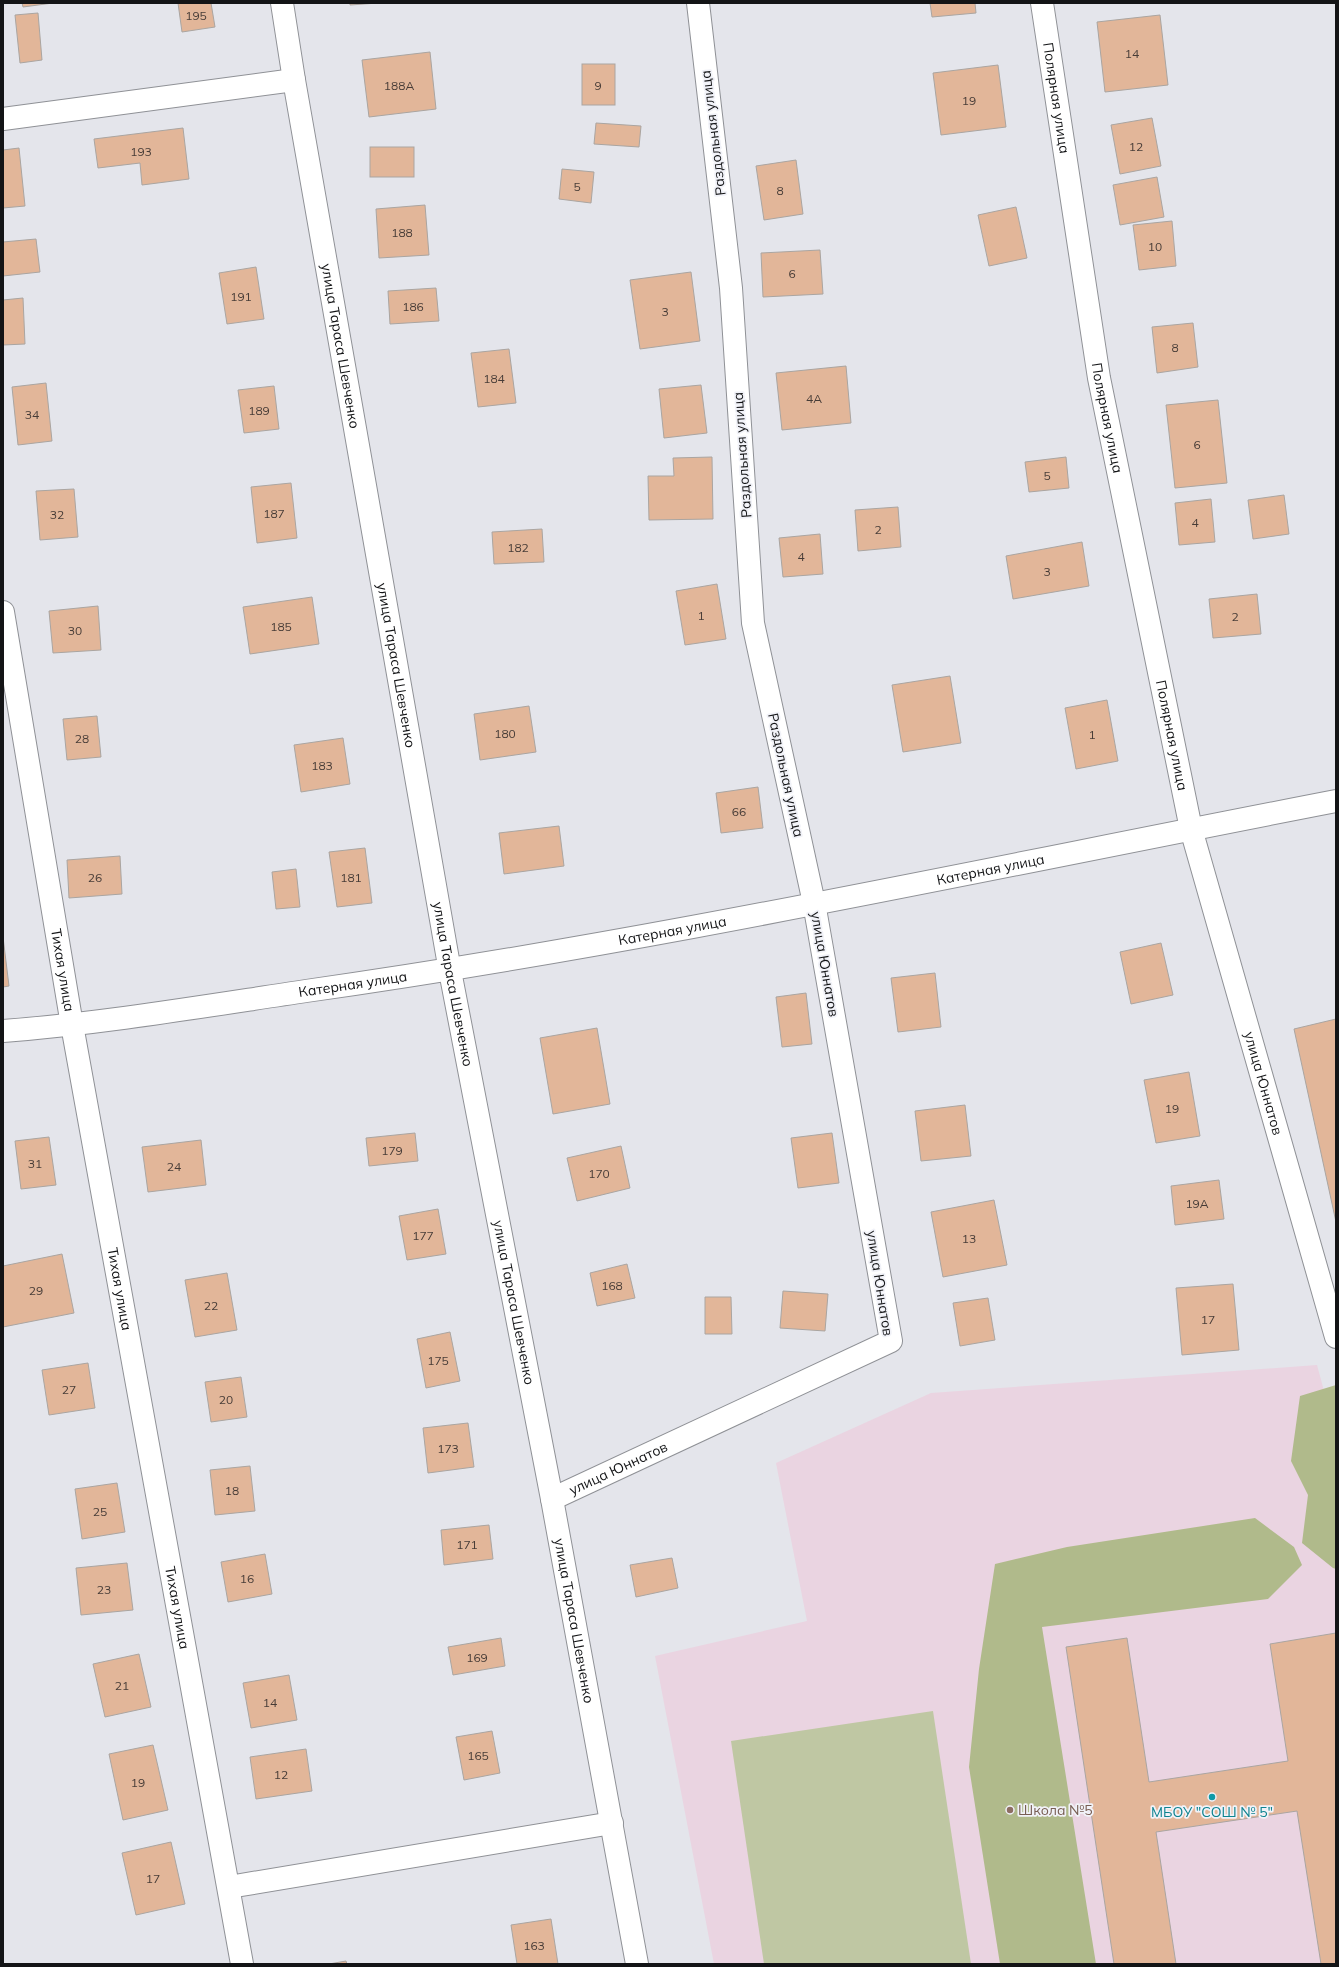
<svg xmlns="http://www.w3.org/2000/svg" width="1339" height="1967" font-family="Mulish,sans-serif">
<rect width="100%" height="100%" fill="#e4e5eb"/>
<!-- education -->
<polygon fill="#ead4e1" points="1317,1365 1336,1435 1336,1964 714,1964 655,1656 807,1621 776,1463 931,1393"/>
<!-- green -->
<polygon fill="#bfc7a3" points="933,1711 971,1964 764,1964 731,1741"/>
<!-- forest -->
<g fill="#b0ba8b">
<polygon points="1336,1385 1336,1569 1333,1568 1302,1543 1308,1495 1291,1461 1300,1396"/>
<polygon points="1255,1518 1294,1547 1302,1565 1268,1599 1042,1627 1096,1964 1000,1964 969,1767 979,1669 995,1564 1067,1547"/>
</g>
<!-- building -->
<g fill="#e2b699" stroke="#aaa5a1">
<polygon points="22,3 53,3 23,7"/>
<polygon points="178,3 211,3 215,27 182,32"/>
<polygon points="350,3 378,3 350,5"/>
<polygon points="930,3 975,3 976,13 932,17"/>
<polygon points="38,13 42,60 20,63 15,15"/>
<polygon points="1160,15 1168,85 1105,92 1097,22"/>
<polygon points="430,52 436,109 369,117 362,60"/>
<rect x="582" y="64" width="33" height="41"/>
<polygon points="998,65 1006,127 941,135 933,73"/>
<polygon points="1152,118 1161,166 1120,174 1111,125"/>
<polygon points="596,123 641,126 639,147 594,144"/>
<polygon points="183,128 189,179 142,185 140,163 98,168 94,139"/>
<rect x="370" y="147" width="44" height="30"/>
<polygon points="19,148 25,206 3,208 3,150"/>
<polygon points="796,160 803,214 764,220 756,166"/>
<polygon points="562,169 594,172 591,203 559,199"/>
<polygon points="1157,177 1164,217 1120,225 1113,185"/>
<polygon points="425,205 429,255 379,258 376,209"/>
<polygon points="1016,207 1027,258 989,266 978,215"/>
<polygon points="1172,221 1176,266 1139,270 1133,225"/>
<polygon points="36,239 40,272 3,276 3,242"/>
<polygon points="820,250 823,294 763,297 761,253"/>
<polygon points="256,267 264,319 227,324 219,273"/>
<polygon points="691,272 700,341 640,349 630,280"/>
<polygon points="436,288 439,321 390,324 388,291"/>
<polygon points="23,298 25,344 3,345 3,300"/>
<polygon points="1193,323 1198,367 1157,373 1152,327"/>
<polygon points="509,349 516,403 478,407 471,353"/>
<polygon points="846,366 851,423 782,430 776,373"/>
<polygon points="46,383 52,441 18,445 12,387"/>
<polygon points="701,385 707,433 664,438 659,389"/>
<polygon points="274,386 279,429 244,433 238,390"/>
<polygon points="1218,400 1227,483 1175,488 1166,405"/>
<polygon points="712,457 713,519 649,520 648,476 674,476 673,458"/>
<polygon points="1066,457 1069,488 1029,492 1025,462"/>
<polygon points="291,483 297,538 257,543 251,487"/>
<polygon points="74,489 78,537 40,540 36,491"/>
<polygon points="1284,495 1289,534 1253,539 1248,500"/>
<polygon points="1211,499 1215,542 1179,545 1175,503"/>
<polygon points="898,507 901,547 858,551 855,510"/>
<polygon points="542,529 544,562 494,564 492,532"/>
<polygon points="820,534 823,574 783,577 779,538"/>
<polygon points="1082,542 1089,586 1013,599 1006,556"/>
<polygon points="717,584 726,639 685,645 676,591"/>
<polygon points="1257,594 1261,634 1213,638 1209,599"/>
<polygon points="312,597 319,644 250,654 243,607"/>
<polygon points="98,606 101,650 53,653 49,611"/>
<polygon points="950,676 961,743 903,752 892,685"/>
<polygon points="1107,700 1118,761 1076,769 1065,708"/>
<polygon points="529,706 536,752 480,760 474,714"/>
<polygon points="97,716 101,757 67,760 63,719"/>
<polygon points="343,738 350,784 301,792 294,745"/>
<polygon points="758,787 763,828 721,833 716,793"/>
<polygon points="559,826 564,866 504,874 499,833"/>
<polygon points="365,848 372,903 337,907 329,852"/>
<polygon points="120,856 122,894 69,898 67,860"/>
<polygon points="296,869 300,907 276,909 272,872"/>
<polygon points="3,937 9,986 3,987"/>
<polygon points="1161,943 1173,995 1131,1004 1120,952"/>
<polygon points="935,973 941,1027 898,1032 891,978"/>
<polygon points="806,993 812,1044 782,1047 776,997"/>
<polygon points="1336,1019 1336,1222 1294,1029"/>
<polygon points="597,1028 610,1104 553,1114 540,1038"/>
<polygon points="1189,1072 1200,1136 1156,1143 1144,1080"/>
<polygon points="965,1105 971,1156 921,1161 915,1111"/>
<polygon points="415,1133 418,1161 369,1166 366,1138"/>
<polygon points="832,1133 839,1183 798,1188 791,1138"/>
<polygon points="49,1137 56,1185 21,1189 15,1141"/>
<polygon points="201,1140 206,1185 148,1192 142,1147"/>
<polygon points="621,1146 630,1188 577,1201 567,1158"/>
<polygon points="1219,1180 1224,1219 1175,1225 1171,1186"/>
<polygon points="994,1200 1007,1265 943,1277 931,1212"/>
<polygon points="438,1209 446,1254 407,1260 399,1216"/>
<polygon points="62,1254 74,1313 3,1327 3,1266"/>
<polygon points="627,1264 635,1298 597,1306 590,1273"/>
<polygon points="227,1273 237,1330 195,1337 185,1280"/>
<polygon points="1233,1284 1239,1350 1182,1355 1176,1288"/>
<polygon points="783,1291 828,1294 825,1331 780,1328"/>
<polygon points="705,1297 731,1297 732,1334 705,1334"/>
<polygon points="988,1298 995,1340 960,1346 953,1303"/>
<polygon points="450,1332 460,1381 426,1388 417,1339"/>
<polygon points="88,1363 95,1408 49,1415 42,1370"/>
<polygon points="241,1377 247,1417 211,1422 205,1382"/>
<polygon points="468,1423 474,1467 428,1473 423,1428"/>
<polygon points="250,1466 255,1511 215,1515 210,1470"/>
<polygon points="117,1483 125,1532 82,1539 75,1489"/>
<polygon points="489,1525 493,1559 444,1565 441,1530"/>
<polygon points="265,1554 272,1594 228,1602 221,1562"/>
<polygon points="672,1558 678,1588 636,1597 630,1565"/>
<polygon points="127,1563 133,1610 81,1615 76,1568"/>
<polygon points="1336,1633 1336,1964 1321,1964 1297,1811 1156,1832 1176,1964 1114,1964 1066,1647 1127,1638 1149,1782 1288,1761 1270,1644"/>
<polygon points="501,1638 505,1666 453,1675 448,1647"/>
<polygon points="139,1654 151,1707 105,1717 93,1664"/>
<polygon points="289,1675 297,1720 251,1728 243,1683"/>
<polygon points="492,1731 500,1773 464,1780 456,1737"/>
<polygon points="153,1745 168,1810 123,1820 109,1754"/>
<polygon points="306,1749 312,1791 256,1799 250,1757"/>
<polygon points="171,1842 185,1904 136,1915 122,1853"/>
<polygon points="551,1919 558,1964 517,1964 511,1925"/>
<polygon points="346,1961 347,1964 329,1964"/>
</g>
<g fill="none" stroke-linecap="round" stroke-linejoin="round">
<defs>
<g id="minor">
<path id="s1" d="M 282,3 L 294,80 L 450,971 L 552,1499 L 637,1964"/>
<path id="s2" d="M 1042,3 L 1099,378 L 1191,829 L 1336,1337"/>
<polyline points="3,119 294,80"/>
<path id="s3" d="M 3,612 L 72,1025 L 242,1964"/>
<path id="s4" d="M 3,1031 C 105,1023 205,1006 306,991 C 652,942 994,867 1336,801"/>
<path id="s5" d="M 552,1499 L 891,1341 L 814,903 L 753,623 L 731,288 L 698,3"/>
<polyline points="229,1887 612,1823"/>
</g>
</defs>
<!-- minor casing -->
<use href="#minor" stroke="#8f9196" stroke-width="24"/>
<!-- minor -->
<use href="#minor" stroke="#fff" stroke-width="22"/>
</g>
<!-- markers -->
<circle fill="#0f9aa8" stroke="#f1f2f8" stroke-width="1.5" cx="1212" cy="1797" r="4"/>
<circle fill="#8d6e63" stroke="#f1f2f8" stroke-width="1.5" cx="1010" cy="1810" r="4"/>
<g text-anchor="middle" dominant-baseline="central" stroke-width="3.5" stroke-linejoin="round" paint-order="stroke">
<!-- number labels -->
<g font-size="12" fill="#473c37">
<text x="196" y="15">195</text>
<text x="1132" y="53">14</text>
<text x="399" y="85">188А</text>
<text x="598" y="85">9</text>
<text x="969" y="100">19</text>
<text x="1136" y="146">12</text>
<text x="141" y="151">193</text>
<text x="577" y="186">5</text>
<text x="780" y="190">8</text>
<text x="402" y="232">188</text>
<text x="1155" y="246">10</text>
<text x="792" y="273">6</text>
<text x="241" y="296">191</text>
<text x="413" y="306">186</text>
<text x="665" y="311">3</text>
<text x="1175" y="347">8</text>
<text x="494" y="378">184</text>
<text x="814" y="398">4А</text>
<text x="259" y="410">189</text>
<text x="32" y="414">34</text>
<text x="1197" y="444">6</text>
<text x="1047" y="475">5</text>
<text x="274" y="513">187</text>
<text x="57" y="514">32</text>
<text x="1195" y="522">4</text>
<text x="878" y="529">2</text>
<text x="518" y="547">182</text>
<text x="801" y="556">4</text>
<text x="1047" y="571">3</text>
<text x="701" y="615">1</text>
<text x="1235" y="616">2</text>
<text x="281" y="626">185</text>
<text x="75" y="630">30</text>
<text x="505" y="733">180</text>
<text x="1092" y="734">1</text>
<text x="82" y="738">28</text>
<text x="322" y="765">183</text>
<text x="739" y="811">66</text>
<text x="95" y="877">26</text>
<text x="351" y="877">181</text>
<text x="1172" y="1108">19</text>
<text x="392" y="1150">179</text>
<text x="35" y="1163">31</text>
<text x="174" y="1166">24</text>
<text x="599" y="1173">170</text>
<text x="1197" y="1203">19А</text>
<text x="423" y="1235">177</text>
<text x="969" y="1238">13</text>
<text x="612" y="1285">168</text>
<text x="36" y="1290">29</text>
<text x="211" y="1305">22</text>
<text x="1208" y="1319">17</text>
<text x="438" y="1360">175</text>
<text x="69" y="1389">27</text>
<text x="226" y="1399">20</text>
<text x="448" y="1448">173</text>
<text x="232" y="1490">18</text>
<text x="100" y="1511">25</text>
<text x="467" y="1544">171</text>
<text x="247" y="1578">16</text>
<text x="104" y="1589">23</text>
<text x="477" y="1657">169</text>
<text x="122" y="1685">21</text>
<text x="270" y="1702">14</text>
<text x="478" y="1755">165</text>
<text x="281" y="1774">12</text>
<text x="138" y="1782">19</text>
<text x="153" y="1878">17</text>
<text x="534" y="1945">163</text>
</g>
<!-- street labels -->
<g font-size="14" fill="#131416" stroke="#f1f2f8">
<text stroke="none"><textPath href="#s2" startOffset="96">Полярная улица</textPath></text>
<text transform="translate(713 133) rotate(-97)">Раздольная улица</text>
<text stroke="none"><textPath href="#s1" startOffset="348">улица Тараса Шевченко</textPath></text>
<text stroke="none"><textPath href="#s2" startOffset="420">Полярная улица</textPath></text>
<text transform="translate(742 455) rotate(-94)">Раздольная улица</text>
<text stroke="none"><textPath href="#s1" startOffset="672">улица Тараса Шевченко</textPath></text>
<text stroke="none"><textPath href="#s2" startOffset="744">Полярная улица</textPath></text>
<text transform="translate(786 775) rotate(78)">Раздольная улица</text>
<text stroke="none"><textPath href="#s4" startOffset="1001">Катерная улица</textPath></text>
<text stroke="none"><textPath href="#s4" startOffset="677">Катерная улица</textPath></text>
<text transform="translate(825 964) rotate(80)">улица Юннатов</text>
<text stroke="none"><textPath href="#s3" startOffset="363">Тихая улица</textPath></text>
<text stroke="none"><textPath href="#s4" startOffset="353">Катерная улица</textPath></text>
<text stroke="none"><textPath href="#s1" startOffset="996">улица Тараса Шевченко</textPath></text>
<text stroke="none"><textPath href="#s2" startOffset="1104">улица Юннатов</textPath></text>
<text transform="translate(880 1283) rotate(81)">улица Юннатов</text>
<text stroke="none"><textPath href="#s3" startOffset="687">Тихая улица</textPath></text>
<text stroke="none"><textPath href="#s1" startOffset="1320">улица Тараса Шевченко</textPath></text>
<text stroke="none"><textPath href="#s5" startOffset="73">улица Юннатов</textPath></text>
<text stroke="none"><textPath href="#s3" startOffset="1011">Тихая улица</textPath></text>
<text stroke="none"><textPath href="#s1" startOffset="1644">улица Тараса Шевченко</textPath></text>
</g>
<!-- education labels -->
<g font-size="14" fill="#785e54" stroke="#f1f2f8" text-anchor="start">
<text x="1018" y="1810">Школа №5</text>
</g>
<!-- culture labels -->
<g font-size="14" fill="#0d838f" stroke="#f1f2f8">
<text x="1212" y="1812">МБОУ "СОШ № 5"</text>
</g>
</g>
<!-- border -->
<rect width="1339" height="1967" fill="none" stroke="#131416" stroke-width="8"/>
</svg>
